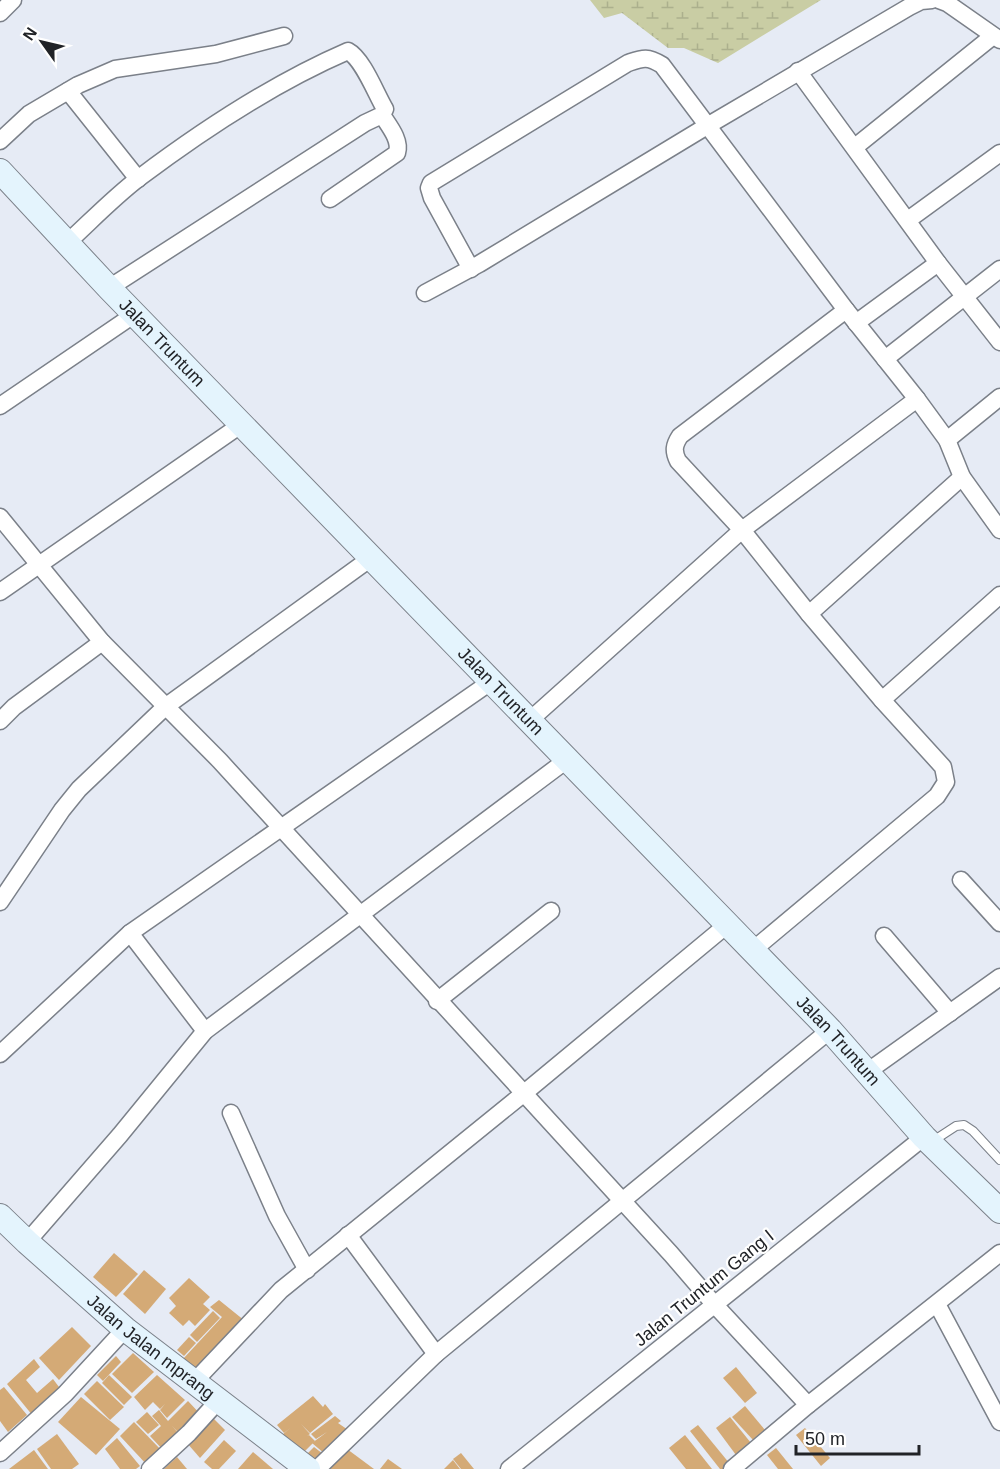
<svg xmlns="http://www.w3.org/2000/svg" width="1000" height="1469" font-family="Arial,sans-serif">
<defs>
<pattern id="wetland-marsh" width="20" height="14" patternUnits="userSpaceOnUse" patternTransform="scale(1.5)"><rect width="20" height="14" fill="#c9cda4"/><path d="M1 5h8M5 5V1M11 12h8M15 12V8" fill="none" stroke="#acb08d"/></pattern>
</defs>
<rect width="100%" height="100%" fill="#e6ebf5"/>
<!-- wetland -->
<polygon fill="url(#wetland-marsh)" points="590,0 821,0 718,63 684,48 668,48 622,13 604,18"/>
<!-- building -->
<g fill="#d4aa76">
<polygon points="114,1253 138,1274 116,1297 93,1277"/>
<polygon points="144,1270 166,1289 145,1314 123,1294"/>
<polygon points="189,1278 210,1297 203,1304 210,1310 195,1326 189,1320 183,1326 169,1313 176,1306 169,1298"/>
<polygon points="219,1300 245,1321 201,1373 183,1359 222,1317 210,1307"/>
<polygon points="213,1311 220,1318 197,1342 190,1335"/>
<polygon points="72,1327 91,1346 59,1380 39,1358"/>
<polygon points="189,1337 196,1343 184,1356 177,1350"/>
<polygon points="133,1353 154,1372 132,1393 112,1374"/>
<polygon points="116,1356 121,1362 103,1381 97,1375"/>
<polygon points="34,1359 40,1367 26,1380 37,1393 53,1379 62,1391 33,1416 7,1384"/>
<polygon points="736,1367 757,1393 745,1403 723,1378"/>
<polygon points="109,1375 132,1397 124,1405 102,1383"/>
<polygon points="157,1375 185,1400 167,1418 160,1410 165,1404 160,1409 153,1402 145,1410 134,1397"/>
<polygon points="97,1381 124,1407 110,1420 84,1394"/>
<polygon points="4,1387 27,1415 8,1432 0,1421 0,1390"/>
<polygon points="313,1396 323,1407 325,1404 333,1414 310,1433 301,1424 310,1434 307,1436 309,1435 315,1441 302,1454 281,1436 290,1428 284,1433 277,1425"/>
<polygon points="81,1397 120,1429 96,1455 58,1422"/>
<polygon points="188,1401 202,1416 183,1437 172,1426 180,1435 164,1451 150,1436 161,1426 152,1416 159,1410 168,1421"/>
<polygon points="745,1406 765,1430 753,1440 732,1417"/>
<polygon points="147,1412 159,1425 148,1434 136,1422"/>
<polygon points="335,1416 341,1421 338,1423 351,1432 325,1454 312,1443 327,1432 316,1439 311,1434"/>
<polygon points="212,1417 225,1430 200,1458 187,1443"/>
<polygon points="730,1417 751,1443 736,1455 716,1428"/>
<polygon points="134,1422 163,1452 148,1466 120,1436"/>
<polygon points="698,1425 730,1464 723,1469 720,1469 690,1431"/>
<polygon points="805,1428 830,1458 821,1466 796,1435"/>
<polygon points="57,1434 79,1464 72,1469 51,1469 37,1449"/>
<polygon points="685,1435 712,1469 686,1469 669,1448"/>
<polygon points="117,1438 140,1466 136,1469 120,1469 105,1449"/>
<polygon points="224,1440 236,1451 219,1469 212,1469 204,1462"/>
<polygon points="314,1447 327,1457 319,1466 306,1455"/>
<polygon points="776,1448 793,1469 778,1469 767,1455"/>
<polygon points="347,1449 374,1469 330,1469"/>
<polygon points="34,1450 48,1469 9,1469"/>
<polygon points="253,1452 273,1469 238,1469"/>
<polygon points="461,1453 474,1469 461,1469 453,1459"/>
<polygon points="177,1457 187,1469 164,1469"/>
<polygon points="388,1459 402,1469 380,1469"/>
<polygon points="453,1460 460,1469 444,1469"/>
</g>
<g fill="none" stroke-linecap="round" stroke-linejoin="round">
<defs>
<polyline id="lane" points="933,1141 956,1126 964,1125 973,1131 1000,1160"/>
<g id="street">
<polyline points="939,0 947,3 1000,40"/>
<polyline points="0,13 13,0"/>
<polyline points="798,71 938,263 1000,342"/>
<polyline points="68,91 138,179"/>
<polyline points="0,141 29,114 78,85 115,69 216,54 284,36"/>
<polyline points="855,147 993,36"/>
<path d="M 330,199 L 397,153 C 401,140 389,126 382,115"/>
<polyline points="908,220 1000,153"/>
<path d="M 67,243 C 91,221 114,197 139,178 C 204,129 274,83 348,51 C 363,59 376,94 385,109 L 382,115 L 365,123 L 109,288"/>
<path d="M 471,269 L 432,198 L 429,188 L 431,183 L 628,63 C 643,58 647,56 662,65 L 846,310 L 917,399 L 947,440 L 962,477 L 1000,530"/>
<polyline points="425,293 479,264 707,126 909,7 921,1 932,0"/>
<polyline points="856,323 938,263"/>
<polyline points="885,359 1000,269"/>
<polyline points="0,406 135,314"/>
<polyline points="947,440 1000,397"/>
<polyline points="0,517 102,642 220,761 671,1254 714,1304 808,1405"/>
<polyline points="0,592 242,424"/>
<polyline points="809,614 962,477"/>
<polyline points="882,700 1000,595"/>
<polyline points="530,720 742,530 917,399"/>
<polyline points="0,721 14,707 102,642"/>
<polyline points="961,880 1000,923"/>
<polyline points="0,902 62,810 79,789 165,707 371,558"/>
<polyline points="130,933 205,1031"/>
<polyline points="884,936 950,1013"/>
<path d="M 753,950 L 937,796 L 946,782 L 943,767 L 882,700 L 809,614 L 742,530 L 678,461 C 673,451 674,445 680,436 L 846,310"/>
<polyline points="437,1001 551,911"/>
<polyline points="0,1054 130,933 492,681"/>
<polyline points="867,1072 1000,977"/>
<polyline points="231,1113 277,1216 307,1270"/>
<polyline points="348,1235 436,1354"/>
<polyline points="27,1242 120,1135 205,1031 568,759"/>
<polyline points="937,1304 1000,1422"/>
<polyline points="193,1383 281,1290 523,1094 728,924"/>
<polyline points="0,1453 65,1394 125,1329"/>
<polyline points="150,1469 189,1433 218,1401"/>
<polyline points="317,1469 436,1354 830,1030"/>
<polyline points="509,1469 924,1137"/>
<polyline points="732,1469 808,1405 1000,1253"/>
</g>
<g id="secondary">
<path id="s1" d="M 0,171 L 109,288 L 830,1030 L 924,1137 L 1000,1211"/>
<path id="s2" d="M 0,1216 L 27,1242 L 125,1329 L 308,1469"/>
</g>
</defs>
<!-- lane casing -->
<use href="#lane" stroke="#7b8089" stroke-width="10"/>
<!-- street casing -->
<use href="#street" stroke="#7b8089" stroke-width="19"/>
<!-- secondary casing -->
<use href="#secondary" stroke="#7b8089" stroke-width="26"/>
<!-- lane -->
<use href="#lane" stroke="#fff" stroke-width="8"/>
<!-- street -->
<use href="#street" stroke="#fff" stroke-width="16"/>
<!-- secondary -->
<use href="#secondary" stroke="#e4f4fd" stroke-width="24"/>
</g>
<g text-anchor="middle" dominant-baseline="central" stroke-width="4.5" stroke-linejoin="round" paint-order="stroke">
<!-- street labels -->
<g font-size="18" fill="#212327" stroke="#fff">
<text stroke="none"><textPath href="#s1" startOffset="236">Jalan Truntum</textPath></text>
<text stroke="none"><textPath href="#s1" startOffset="722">Jalan Truntum</textPath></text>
<text stroke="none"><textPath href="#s1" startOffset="1208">Jalan Truntum</textPath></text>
<text transform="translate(704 1288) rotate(-39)">Jalan Truntum Gang I</text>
<text stroke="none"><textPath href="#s2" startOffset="200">Jalan Jalan mprang</textPath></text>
</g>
</g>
<!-- north arrow -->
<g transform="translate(42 42) rotate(304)" stroke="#ffffff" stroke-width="4.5" paint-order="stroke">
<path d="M0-4.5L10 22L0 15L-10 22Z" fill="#212327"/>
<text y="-9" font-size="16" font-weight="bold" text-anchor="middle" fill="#212327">N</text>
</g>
<!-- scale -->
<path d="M796 1445v9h123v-9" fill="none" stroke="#212327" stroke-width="3"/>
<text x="805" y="1445" font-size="18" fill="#212327" stroke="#ffffff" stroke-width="4.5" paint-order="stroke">50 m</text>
</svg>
